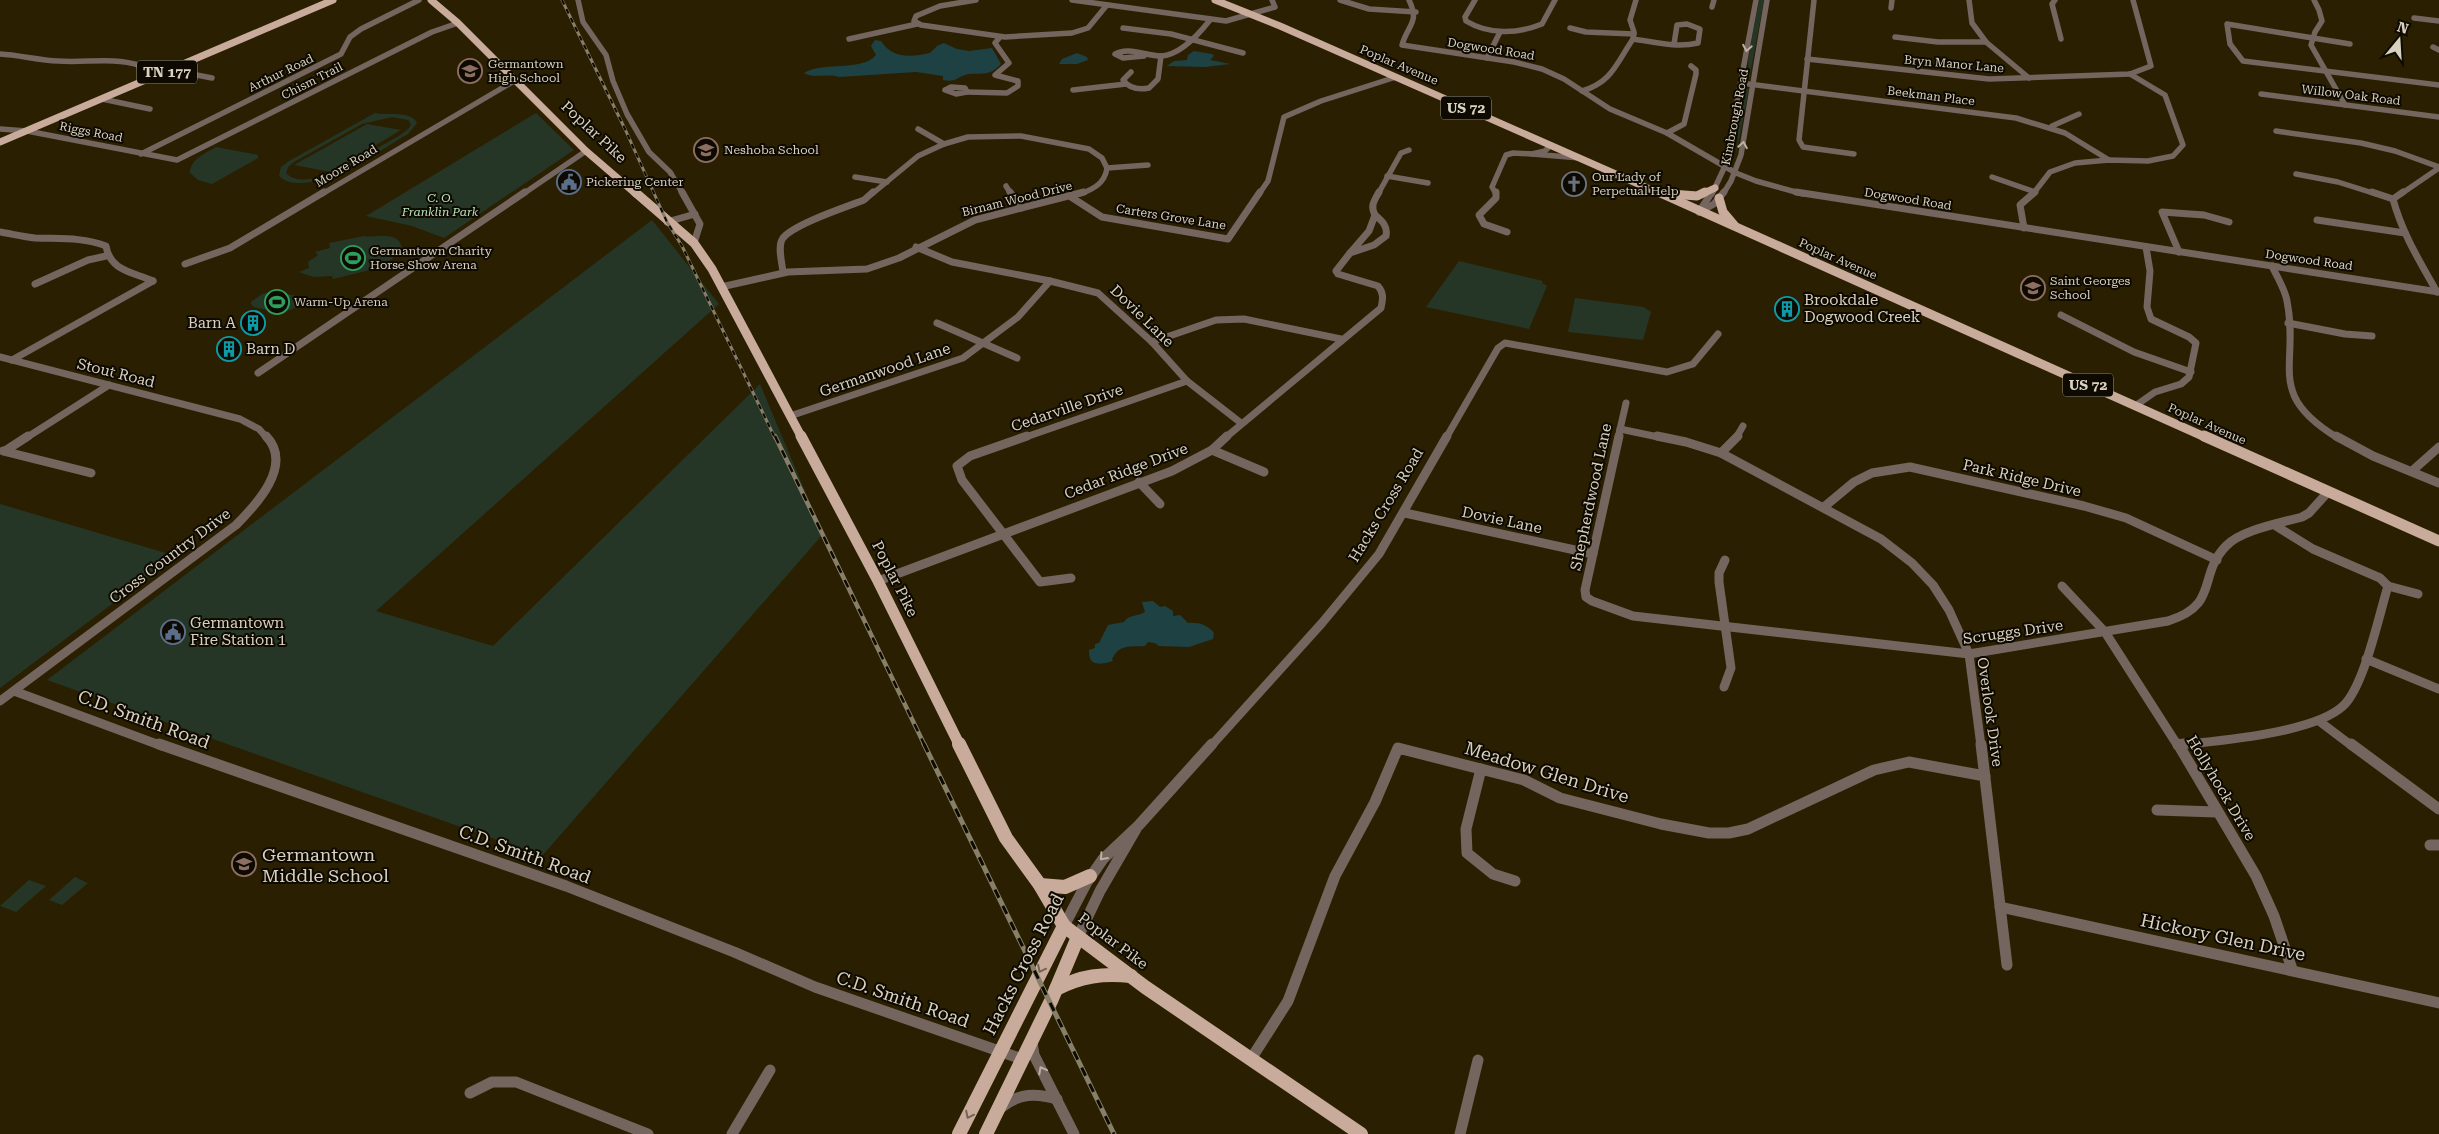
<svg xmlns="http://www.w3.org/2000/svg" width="2439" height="1134" font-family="'Roboto Serif',serif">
<rect width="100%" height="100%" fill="#2a1f01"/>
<!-- green -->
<g fill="#263626" fill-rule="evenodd">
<polygon points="1759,0 1764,0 1749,80 1748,60"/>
<polygon points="1743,88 1749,89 1735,160 1738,137 1738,114"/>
<path d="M 375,113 C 388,116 411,110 417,123 L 408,134 C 382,149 307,202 279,176 L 281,167 L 289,161 ZM 392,117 L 408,120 L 411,124 L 409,128 C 400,137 387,142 376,149 C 357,159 306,194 286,173 L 288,167 L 294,162 L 362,124 Z"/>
<polygon points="536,113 574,150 444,238 412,226 366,216"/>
<polygon points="367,124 401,130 331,172 294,165"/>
<path d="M 216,147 L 258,155 L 258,158 L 212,184 L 198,180 L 190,173 C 190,159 206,153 216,147 Z"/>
<polygon points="652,220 719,304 376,611 493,646 760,384 823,534 542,856 47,680"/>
<path d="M 364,236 C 374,239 398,229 402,248 L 391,260 L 370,268 L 370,270 L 333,279 L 332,276 L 313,277 L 299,272 L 309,268 L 308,262 L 318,255 L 315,252 L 330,248 L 329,243 Z"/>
<polygon points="1459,261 1543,281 1542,283 1547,286 1529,329 1426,307"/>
<path d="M 276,291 L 300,297 L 302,302 C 288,317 271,311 254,307 L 251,304 L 251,302 L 262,294 Z"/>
<polygon points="1575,298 1644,307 1651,312 1643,340 1568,332"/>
<polygon points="0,504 176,556 0,688"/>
<polygon points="75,877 88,883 62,905 49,900"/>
<polygon points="29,880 46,886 16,912 0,906"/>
</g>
<!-- water -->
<g fill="#1e4244">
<path d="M 875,40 L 881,41 C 892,59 911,57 930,53 L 937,46 L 944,43 L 957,49 L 969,51 L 992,48 L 1001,64 C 990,76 983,73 969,74 C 957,76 957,83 943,80 L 943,76 L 916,72 L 839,77 C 828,73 813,79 804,73 C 824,61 862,72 876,55 L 871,46 Z"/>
<polygon points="1194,51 1212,54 1214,56 1210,60 1230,64 1205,67 1167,66 1174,61 1187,60 1188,55"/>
<polygon points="1077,53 1087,57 1088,60 1077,64 1059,64 1062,59"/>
<path d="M 1153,601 L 1160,607 L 1165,606 L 1173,611 L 1173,616 L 1180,615 L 1188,623 C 1198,622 1208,625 1214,633 L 1213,639 L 1189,647 L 1159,646 L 1155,643 L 1148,642 L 1145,646 C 1130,647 1119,644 1112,659 L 1113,661 C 1107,663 1093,667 1090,658 C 1089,655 1089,652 1089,650 L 1095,648 L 1095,644 L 1099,643 L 1108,625 L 1124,622 C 1129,614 1137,617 1145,612 L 1142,602 Z"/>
</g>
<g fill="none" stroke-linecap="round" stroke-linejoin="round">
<!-- minor-far3 -->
<g stroke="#74655e" stroke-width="5.5">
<polyline points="578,0 583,22 606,55 613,81 627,114 649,152 670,172 683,194"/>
<polyline points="976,0 940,6 916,16 914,21 921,25 1005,37 1072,33 1088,28 1107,5"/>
<polyline points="1072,0 1226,21 1275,7 1272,0"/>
<polyline points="1340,0 1369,9 1416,12"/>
<path d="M 1409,0 C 1420,23 1408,24 1402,45 L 1514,62 L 1542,69 L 1564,79 L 1610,109 L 1667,133 L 1736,173 L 1756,181 L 1803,194"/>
<path d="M 1475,0 L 1465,17 L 1466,21 C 1489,35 1517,34 1542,24 L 1555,0"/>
<polyline points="1814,0 1799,140 1803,147 1854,154"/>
<polyline points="1969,0 1972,23 1986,42 2029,78"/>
<polyline points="2055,0 2052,4 2061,39"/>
<polyline points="2314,0 2319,10 2322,21 2315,32 2311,45 2345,105"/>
<polyline points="1712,7 1714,0"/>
<polyline points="1891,8 1892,0"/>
<polyline points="2414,18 2439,21"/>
<polyline points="1123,28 1171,34 1243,53"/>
<polyline points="1570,28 1586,32 1634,34"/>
<polyline points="1895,37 1938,42 1986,42"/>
<polyline points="849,39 917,24"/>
<path d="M 1633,39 C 1655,42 1676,48 1698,43 L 1700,29 L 1687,24 L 1677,25 L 1674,44"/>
<polyline points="2350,44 2227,24 2230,44 2243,61 2439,85"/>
<polyline points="2433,47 2439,50"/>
<path d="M 0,54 C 19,55 38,60 58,61 C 86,63 112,57 139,65 L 140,71 L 150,79"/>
<path d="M 1144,56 L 1123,58 L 1115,54 C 1128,46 1146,56 1161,56 C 1180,55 1199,34 1210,20"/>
<polyline points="1487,58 1500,32"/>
<polyline points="1807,59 1989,79 2130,74 2151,66 2133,0"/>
<polyline points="171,70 212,78"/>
<path d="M 1131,72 L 1123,80 C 1129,88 1139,90 1149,88 L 1158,79 L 1161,56"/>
<polyline points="1741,83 2016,118 2065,133 2109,160"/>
<polygon points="951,87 965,88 967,92 956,94 945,90"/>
<polyline points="1073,90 1126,84"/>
<path d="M 1582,91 C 1612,82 1616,64 1633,39 L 1634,32 L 1630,20 L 1636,0"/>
<polyline points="967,92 1007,93 1018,86 1018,81 995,75 1009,63 995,43 1000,37"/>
<polyline points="2261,94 2439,117"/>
<polyline points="102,99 150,109"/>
<polyline points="2052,126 2079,114"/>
<polyline points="0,129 27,131 177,160 432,32 458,23"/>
<polyline points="918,129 944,144"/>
<polyline points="2276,131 2361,143 2395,151 2439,167"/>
<polyline points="1667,133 1684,124 1696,74 1696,70 1691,66"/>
<polyline points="1551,145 1545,151 1532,154 1580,158"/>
<polyline points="141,154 341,54 350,37 361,29 419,0"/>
<polyline points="1107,168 1148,165"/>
<polyline points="2296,174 2338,182 2376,194"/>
<polyline points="1387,176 1428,183"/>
<polyline points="855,177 887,182"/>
<polyline points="1992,177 2035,192"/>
<polyline points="1006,186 1011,194"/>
<polyline points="322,194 514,81"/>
<polyline points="523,194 586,151"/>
<polyline points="872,194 918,156 944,144 968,137 1021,136 1089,149 1102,158 1107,168"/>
<path d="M 1080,194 C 1094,189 1105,183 1107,168"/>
<polyline points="1259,194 1268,181 1284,117 1321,101 1396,77"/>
<polyline points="1378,194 1401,153 1409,150"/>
<polyline points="1496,194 1492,187 1506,155 1513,153 1532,154"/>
<polyline points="1712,194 1725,166 1756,0"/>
<polyline points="1723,194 1731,181 1741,155 1767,0"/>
<polyline points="2033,194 2050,172 2075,163 2109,160 2148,161 2173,156 2183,145 2165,95 2130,74"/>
<polyline points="2401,194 2439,168"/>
</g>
<!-- minor-far2 -->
<g stroke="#74655e" stroke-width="7">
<polyline points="682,192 700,224 694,243"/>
<polyline points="1010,192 1021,208"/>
<polyline points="1496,192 1496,198 1479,215 1484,224 1507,232"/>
<polyline points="1796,192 2439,292"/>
<polyline points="2372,192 2393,199"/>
<path d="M 2403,192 L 2393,199 C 2402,233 2420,262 2437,292"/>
<polyline points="1071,197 1102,217 1228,239 1260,192"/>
<polyline points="1699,212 1714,204 1724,192"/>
<polyline points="1699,212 1712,192"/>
<path d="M 1375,215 C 1370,206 1374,201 1379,192"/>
<path d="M 1375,215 C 1382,221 1388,226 1386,236 L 1374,245 L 1350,253 L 1369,231 Z"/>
<polyline points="2317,220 2405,233"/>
<polyline points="667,222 695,214"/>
<polyline points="2024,228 2020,205 2035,192"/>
<path d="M 0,232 C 12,234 24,237 35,238 C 60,239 82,237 106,246 C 110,271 133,272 153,281"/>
<polyline points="916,247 952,262 1050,281 1098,293 1152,342 1187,381 1241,423"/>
<polyline points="2179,252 2162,212 2204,215 2229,222"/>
<polyline points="185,264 230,248 324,192"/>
<path d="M 2272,266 C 2277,277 2285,289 2287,301 C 2300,366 2264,393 2338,438"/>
<path d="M 783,272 C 782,262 777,246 783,238 C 794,224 846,207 864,200 L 873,192"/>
<polyline points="35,284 88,260 106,256"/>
<polyline points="721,287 788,272 867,269 899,258 975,220 1084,192"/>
<polyline points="2061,315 2134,352 2191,372"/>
<polyline points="937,323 1017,358"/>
<polyline points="2288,323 2345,334 2372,336"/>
<polyline points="1152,342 1216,320 1244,319 1341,339"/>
<polyline points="0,357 240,419 259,429 267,438"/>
<polyline points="12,360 153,281"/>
<polyline points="258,373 525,192"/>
<polyline points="2135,406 2155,392 2181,384 2189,377 2196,343 2189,337 2151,319 2147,307 2150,271 2146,247"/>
<polyline points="790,416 963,358 1018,317 1050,281"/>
<polyline points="1620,429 1663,438"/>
<polyline points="26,438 109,385"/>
<polyline points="1023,438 1187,381"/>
<path d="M 1225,438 L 1381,308 C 1383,299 1384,293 1378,286 L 1338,274 L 1336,271 L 1350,253"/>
<polyline points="1446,438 1498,348 1505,343 1667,372 1693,364 1718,334"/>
<polyline points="1618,438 1626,403"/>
<polyline points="1736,438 1743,426"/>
</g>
<!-- minor-far1 -->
<g stroke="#74655e" stroke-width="9">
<polyline points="1027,436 970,456 957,466 962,480 1040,582 1071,578"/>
<path d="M 1619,436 L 1585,590 L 1586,597 L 1592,601 L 1633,616 L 1969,654 L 2168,621 C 2220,605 2197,576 2226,546 C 2241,530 2281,523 2302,517 L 2309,513 L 2328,492"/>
<polyline points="1657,436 1686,442 1721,453 1881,539 1912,563 1933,585 1949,610 1969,654 1981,746"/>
<polyline points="2336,436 2373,456 2439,483"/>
<polyline points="1212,450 1264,472"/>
<polyline points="3,451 91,473"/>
<polyline points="5,451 28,436"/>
<polyline points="1721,453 1738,436"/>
<polyline points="2412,471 2439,447"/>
<polyline points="1139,482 1160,504"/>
<polyline points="1824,507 1854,482 1872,473 1910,467 2084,506 2126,518 2217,560"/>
<polyline points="1405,513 1593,554"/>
<polyline points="2276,526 2313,549 2380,578 2388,586 2418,594"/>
<polyline points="878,581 1172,471 1212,450 1227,436"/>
<polyline points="2062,586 2105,632 2178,746"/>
<polyline points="2366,659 2439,689"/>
<polyline points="1724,687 1731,668 1719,582 1719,573 1725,560"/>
<polyline points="14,691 162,746"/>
<path d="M 0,701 L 236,525 C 256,505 294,465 266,436"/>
<polyline points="2319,721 2352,746"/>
<path d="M 2178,745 C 2218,741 2314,733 2343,706 C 2364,687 2379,615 2388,586"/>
<polyline points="1211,746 1322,623 1379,554 1447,436"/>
</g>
<!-- minor -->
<g stroke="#74655e" stroke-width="11">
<polyline points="159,744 566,886 734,952 815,987 1022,1059"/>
<polyline points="1981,744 2007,965"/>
<polyline points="2178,744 2256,876 2274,916 2292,969"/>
<polyline points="2351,744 2439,809"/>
<polyline points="2178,745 2184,744"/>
<polyline points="1481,769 1466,829 1467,853 1493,874 1515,881"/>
<polyline points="2157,810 2216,812"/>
<polyline points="2430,845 2439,845"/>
<polyline points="2000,907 2439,1003"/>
<polyline points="1064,926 1087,882 1103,859 1139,825 1212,744"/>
<polyline points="1078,937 1100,891 1136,829"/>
<polyline points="1032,1042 1034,1055 1074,1134"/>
<polyline points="1251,1059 1288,1001 1335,876 1375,802 1398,748 1524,780 1560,798 1661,824 1709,833 1729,833 1748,829 1874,770 1909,762 1985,776"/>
<polyline points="470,1093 492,1082 516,1082 648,1134"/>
<path d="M 1002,1107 C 1019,1093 1036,1093 1057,1099"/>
<polyline points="732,1134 770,1070"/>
<polyline points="1460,1134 1478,1060"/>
</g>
<!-- major-far3 -->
<g stroke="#c9ab9c" stroke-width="7">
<polyline points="431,0 458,23 586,151 636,194"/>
<polyline points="1215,0 1280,26 1661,194"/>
<polyline points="0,142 333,0"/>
<polyline points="1702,194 1715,188"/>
</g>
<!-- major-far2 -->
<g stroke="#c9ab9c" stroke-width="9">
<polyline points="635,192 694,243 712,269 802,438"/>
<polyline points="1658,192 2207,438"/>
<polyline points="1671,194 1697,196 1705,192"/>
<polyline points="1719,198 1723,212 1734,225"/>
</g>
<!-- major-far1 -->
<g stroke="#c9ab9c" stroke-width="11">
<polyline points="801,436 878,581 960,746"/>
<polyline points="2204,436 2439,541"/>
</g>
<!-- major -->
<g stroke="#c9ab9c" stroke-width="14">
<polyline points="959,744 1006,838 1040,885 1064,926 1145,987 1361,1134"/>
<polyline points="1040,885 1065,887 1090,876"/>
<path d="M 1056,989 C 1081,976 1103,973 1131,976"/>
<polyline points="959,1134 1064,926"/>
<polyline points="986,1134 1051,1001 1078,937"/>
</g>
<defs>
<polyline id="rail-far2" points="562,0 625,129 667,222 682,246 775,438"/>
<polyline id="rail-far1" points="775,436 925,746"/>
<polyline id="rail" points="924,744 1114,1134"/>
</defs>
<!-- rail-far2 casing -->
<use href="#rail-far2" stroke="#887f68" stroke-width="3"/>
<!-- rail-far1 casing -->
<use href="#rail-far1" stroke="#887f68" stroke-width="4.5"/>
<!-- rail casing -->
<use href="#rail" stroke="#887f68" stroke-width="5"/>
<!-- rail-far2 -->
<use href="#rail-far2" stroke="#0e0a01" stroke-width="2" stroke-dasharray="5" stroke-linecap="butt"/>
<!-- rail-far1 -->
<use href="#rail-far1" stroke="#0e0a01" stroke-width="2.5" stroke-dasharray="8" stroke-linecap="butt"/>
<!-- rail -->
<use href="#rail" stroke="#0e0a01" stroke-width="3" stroke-dasharray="9" stroke-linecap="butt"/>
</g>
<!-- one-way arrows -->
<defs><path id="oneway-chevron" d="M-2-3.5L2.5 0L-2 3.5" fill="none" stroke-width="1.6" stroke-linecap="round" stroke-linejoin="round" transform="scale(1.25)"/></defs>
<g stroke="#bab1a3">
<use href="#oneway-chevron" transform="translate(1747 48) rotate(100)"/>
<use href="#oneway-chevron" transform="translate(1743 145) rotate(-80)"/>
<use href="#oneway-chevron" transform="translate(1103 857) rotate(132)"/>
<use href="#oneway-chevron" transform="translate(1042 1070) rotate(-118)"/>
</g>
<g stroke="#756356">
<use href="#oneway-chevron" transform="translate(1041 969) rotate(116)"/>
<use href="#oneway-chevron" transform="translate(969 1115) rotate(116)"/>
</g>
<!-- icons -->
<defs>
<symbol id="school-ring" viewBox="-11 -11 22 22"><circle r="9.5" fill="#0e0a01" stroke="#8d6e63" stroke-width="1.5"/><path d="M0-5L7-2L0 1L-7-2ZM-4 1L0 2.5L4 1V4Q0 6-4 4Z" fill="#8d6e63"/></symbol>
<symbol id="civic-ring" viewBox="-11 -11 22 22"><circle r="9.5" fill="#0e0a01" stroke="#5c6f8a" stroke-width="1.5"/><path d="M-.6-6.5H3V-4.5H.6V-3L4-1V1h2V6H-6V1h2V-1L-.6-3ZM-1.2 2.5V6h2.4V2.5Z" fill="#5c6f8a"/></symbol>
<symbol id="church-ring" viewBox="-11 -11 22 22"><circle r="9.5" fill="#0e0a01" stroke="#6b7280" stroke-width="1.5"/><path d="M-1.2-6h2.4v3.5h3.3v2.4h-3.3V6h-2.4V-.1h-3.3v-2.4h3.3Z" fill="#6b7280"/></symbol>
<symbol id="stadium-ring" viewBox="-11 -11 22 22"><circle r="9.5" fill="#0e0a01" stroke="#2e9e5b" stroke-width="1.5"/><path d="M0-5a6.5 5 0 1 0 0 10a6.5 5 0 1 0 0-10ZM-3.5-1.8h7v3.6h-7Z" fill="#2e9e5b"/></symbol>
<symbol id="building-ring" viewBox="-11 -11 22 22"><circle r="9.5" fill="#0e0a01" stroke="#0f9aa8" stroke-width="1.5"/><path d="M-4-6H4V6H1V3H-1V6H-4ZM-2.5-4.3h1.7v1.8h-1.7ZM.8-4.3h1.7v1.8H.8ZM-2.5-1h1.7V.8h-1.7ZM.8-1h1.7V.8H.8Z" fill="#0f9aa8"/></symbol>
</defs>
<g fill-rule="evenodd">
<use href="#school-ring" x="456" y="57" width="28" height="28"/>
<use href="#school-ring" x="692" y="136" width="28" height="28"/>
<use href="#civic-ring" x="555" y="168" width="28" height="28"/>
<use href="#church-ring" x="1560" y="170" width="28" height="28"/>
<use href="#stadium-ring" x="339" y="244" width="28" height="28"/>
<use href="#school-ring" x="2019" y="274" width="28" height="28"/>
<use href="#stadium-ring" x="263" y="288" width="28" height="28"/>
<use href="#building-ring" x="1773" y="295" width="28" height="28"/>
<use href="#building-ring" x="239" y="309" width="28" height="28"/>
<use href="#building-ring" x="215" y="335" width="28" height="28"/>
<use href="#civic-ring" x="159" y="618" width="28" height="28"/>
<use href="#school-ring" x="230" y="850" width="28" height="28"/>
</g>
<g text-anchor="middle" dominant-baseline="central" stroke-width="4" stroke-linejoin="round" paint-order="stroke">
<!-- far-street labels -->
<g font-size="12" fill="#d8d1c0" stroke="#0e0a01">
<text transform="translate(1491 49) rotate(9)">Dogwood Road</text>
<text transform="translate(1954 64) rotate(5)">Bryn Manor Lane</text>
<text transform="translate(1399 65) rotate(23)">Poplar Avenue</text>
<text transform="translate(281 73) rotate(-26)">Arthur Road</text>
<text transform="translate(312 81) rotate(-27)">Chism Trail</text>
<text transform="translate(2351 95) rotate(7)">Willow Oak Road</text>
<text transform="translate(1931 96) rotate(7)">Beekman Place</text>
<text transform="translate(1735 117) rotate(-79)">Kimbrough Road</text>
<text transform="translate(91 132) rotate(11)">Riggs Road</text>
<text transform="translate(346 166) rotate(-31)">Moore Road</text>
<text transform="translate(1017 199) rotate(-14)">Birnam Wood Drive</text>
<text transform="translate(1908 199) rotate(9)">Dogwood Road</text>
<text transform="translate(1171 217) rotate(9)">Carters Grove Lane</text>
<text transform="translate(1838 259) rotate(24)">Poplar Avenue</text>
<text transform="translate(2309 260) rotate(8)">Dogwood Road</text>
<text transform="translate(2207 424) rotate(24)">Poplar Avenue</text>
</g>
<!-- far-poi labels -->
<g font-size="12" fill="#d8d1c0" stroke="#0e0a01" text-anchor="start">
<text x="488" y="64">Germantown<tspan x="488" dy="14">High School</tspan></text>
<text x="724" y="150">Neshoba School</text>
<text x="1592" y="177">Our Lady of<tspan x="1592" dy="14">Perpetual Help</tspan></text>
<text x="586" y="182">Pickering Center</text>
<text x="370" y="251">Germantown Charity<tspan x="370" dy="14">Horse Show Arena</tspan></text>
<text x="2050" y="281">Saint Georges<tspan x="2050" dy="14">School</tspan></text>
<text x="294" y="302">Warm-Up Arena</text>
</g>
<!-- far-park labels -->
<g font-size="12" font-style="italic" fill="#b9e3b9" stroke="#0e0a01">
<text x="440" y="198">C. O.<tspan x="440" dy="14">Franklin Park</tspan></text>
</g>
<!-- shield labels -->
<g fill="#0e0a01" stroke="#9b9587" stroke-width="1">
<rect x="137" y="60.5" width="60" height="23" rx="4"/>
<rect x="1441" y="96.5" width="50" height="23" rx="4"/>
<rect x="2063" y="373.5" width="50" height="23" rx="4"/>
</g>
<g font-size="14" font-weight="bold" fill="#d8d1c0">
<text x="167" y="72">TN 177</text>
<text x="1466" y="108">US 72</text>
<text x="2088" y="385">US 72</text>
</g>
<!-- street labels -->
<g font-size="15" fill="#d8d1c0" stroke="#0e0a01">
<text transform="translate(594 132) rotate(43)">Poplar Pike</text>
<text transform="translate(1142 316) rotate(44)">Dovie Lane</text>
<text transform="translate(885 370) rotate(-19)">Germanwood Lane</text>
<text transform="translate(116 373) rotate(14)">Stout Road</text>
<text transform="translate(1067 408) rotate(-19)">Cedarville Drive</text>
<text transform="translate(1126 471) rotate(-21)">Cedar Ridge Drive</text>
<text transform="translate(2022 478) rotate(13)">Park Ridge Drive</text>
<text transform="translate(1591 497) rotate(-78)">Shepherdwood Lane</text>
<text transform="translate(1386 505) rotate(-59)">Hacks Cross Road</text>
<text transform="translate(1502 520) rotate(12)">Dovie Lane</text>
<text transform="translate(170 556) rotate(-37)">Cross Country Drive</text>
<text transform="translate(895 579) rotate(63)">Poplar Pike</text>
<text transform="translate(2013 632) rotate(-8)">Scruggs Drive</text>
<text transform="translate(1990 712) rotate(82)">Overlook Drive</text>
<text transform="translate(2221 788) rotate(59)">Hollyhock Drive</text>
<text transform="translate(1113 941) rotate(37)">Poplar Pike</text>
</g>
<!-- poi labels -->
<g font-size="15" fill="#d8d1c0" stroke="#0e0a01" text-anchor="start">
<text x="1804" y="300">Brookdale<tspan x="1804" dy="17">Dogwood Creek</tspan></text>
<text x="236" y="323" text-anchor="end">Barn A</text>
<text x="246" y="349">Barn D</text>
<text x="190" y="623">Germantown<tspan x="190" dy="17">Fire Station 1</tspan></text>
</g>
<!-- near-street labels -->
<g font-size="18" fill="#d8d1c0" stroke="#0e0a01">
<text transform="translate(144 719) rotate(20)">C.D. Smith Road</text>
<text transform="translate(1547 772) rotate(17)">Meadow Glen Drive</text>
<text transform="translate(525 854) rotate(20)">C.D. Smith Road</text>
<text transform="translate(2223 937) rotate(12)">Hickory Glen Drive</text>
<text transform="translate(1023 964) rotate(-63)">Hacks Cross Road</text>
<text transform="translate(903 999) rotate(19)">C.D. Smith Road</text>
</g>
<!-- near-poi labels -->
<g font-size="18" fill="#d8d1c0" stroke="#0e0a01" text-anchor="start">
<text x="262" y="854">Germantown<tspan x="262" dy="21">Middle School</tspan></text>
</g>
</g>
<!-- north arrow -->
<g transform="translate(2399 40) rotate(18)" stroke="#0e0a01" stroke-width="4" paint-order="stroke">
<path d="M0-4L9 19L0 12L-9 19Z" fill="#d8d1c0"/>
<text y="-8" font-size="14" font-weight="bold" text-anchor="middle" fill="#d8d1c0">N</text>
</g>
</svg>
